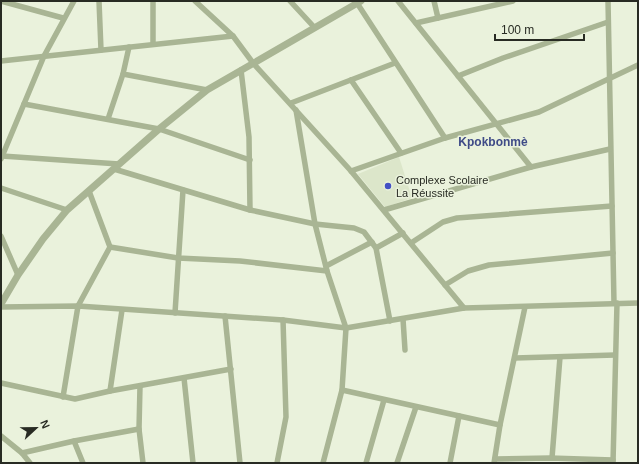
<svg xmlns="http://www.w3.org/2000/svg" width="639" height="464" font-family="Helvetica,sans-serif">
<rect width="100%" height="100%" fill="#eaf2dc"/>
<!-- built -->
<polygon fill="#dce6ca" points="399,157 412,198 385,207 358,174"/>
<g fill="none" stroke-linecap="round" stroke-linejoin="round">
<!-- minor -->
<g stroke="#a9b594" stroke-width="5.5">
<polyline points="1,1 63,18"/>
<polyline points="99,1 101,50"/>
<polyline points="195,1 233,36 253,63 351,171 464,308"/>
<polyline points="290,1 314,27"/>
<polyline points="398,1 531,167"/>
<polyline points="434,1 438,18"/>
<polyline points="608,1 614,303"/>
<polyline points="357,3 445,138"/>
<polyline points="416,23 513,1"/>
<polyline points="153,44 153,1"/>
<polyline points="129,47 123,74 207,90"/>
<polyline points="1,61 233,36"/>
<polyline points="241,70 249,137 250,210"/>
<polyline points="458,76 503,58 608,22"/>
<polyline points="351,80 401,153"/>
<polyline points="291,103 395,63"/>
<polyline points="24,104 159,129 250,160"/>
<polyline points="296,110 315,224 327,271 346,328 342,390 323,463"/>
<polyline points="108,119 123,74"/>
<polyline points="2,156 119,164"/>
<polyline points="1,159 44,56 74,1"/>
<polyline points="114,169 250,210 315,224 354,228 364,232 376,248 390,321"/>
<polyline points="351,171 445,138 539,112 638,65"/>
<polyline points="1,188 67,210"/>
<polyline points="89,191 110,247"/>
<polyline points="384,210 531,167 610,149"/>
<polyline points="1,236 18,275"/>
<polyline points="411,243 443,222 457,218 612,206"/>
<polyline points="110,247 178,258 240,261 327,271"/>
<polyline points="376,248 403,233"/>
<polyline points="326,266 372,242"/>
<polyline points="445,285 468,271 489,265 613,253"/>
<polyline points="1,307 78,306 283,320 346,328 464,308 638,303"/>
<polyline points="175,313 183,190"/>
<polyline points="225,316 240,463"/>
<polyline points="403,319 405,350"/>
<polyline points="515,358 615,355"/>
<polyline points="184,378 193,463"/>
<polyline points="1,383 75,399 110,391 231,369"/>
<polyline points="140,386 139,429 143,463"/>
<polyline points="342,390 500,425"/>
<polyline points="110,391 122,310"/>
<polyline points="63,397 78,306 110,247"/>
<polyline points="1,436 22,453 30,463"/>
<polyline points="74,441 83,463"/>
<polyline points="22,453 74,441 139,429"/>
<polyline points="552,458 560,357"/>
<polyline points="495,459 550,458 613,460"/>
<polyline points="277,463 286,417 283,320"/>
<polyline points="366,463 384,400"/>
<polyline points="397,463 416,407"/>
<polyline points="450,463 459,416"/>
<polyline points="494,463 500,425 525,307"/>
<polyline points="613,463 617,303"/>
</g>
<!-- tertiary -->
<polyline stroke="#a9b594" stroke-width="7" points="1,304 18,275 43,239 67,210 159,129 207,90 361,1"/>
</g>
<!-- markers -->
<circle fill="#4350c4" stroke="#eaf2dc" stroke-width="1.5" cx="388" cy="186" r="4"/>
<g text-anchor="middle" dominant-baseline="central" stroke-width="3" stroke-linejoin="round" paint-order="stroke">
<!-- poi labels -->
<g font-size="11" fill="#282b23" stroke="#eaf2dc" text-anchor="start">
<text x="396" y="180">Complexe Scolaire<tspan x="396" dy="13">La Réussite</tspan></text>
</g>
<!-- neighbourhood labels -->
<g font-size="12" font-weight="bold" fill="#3f4b87" stroke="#eaf2dc">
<text x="493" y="142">Kpokbonmè</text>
</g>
</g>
<!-- border -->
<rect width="639" height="464" fill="none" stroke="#282b23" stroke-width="4"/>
<!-- north arrow -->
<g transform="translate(36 428) rotate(68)" stroke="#eaf2dc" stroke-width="3" paint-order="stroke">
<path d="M0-3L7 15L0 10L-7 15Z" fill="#282b23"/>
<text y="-6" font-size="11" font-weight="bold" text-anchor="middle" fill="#282b23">N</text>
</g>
<!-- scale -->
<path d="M495 34v6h89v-6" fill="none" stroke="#282b23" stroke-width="2"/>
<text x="501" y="34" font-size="12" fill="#282b23" stroke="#eaf2dc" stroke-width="3" paint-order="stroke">100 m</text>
</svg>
